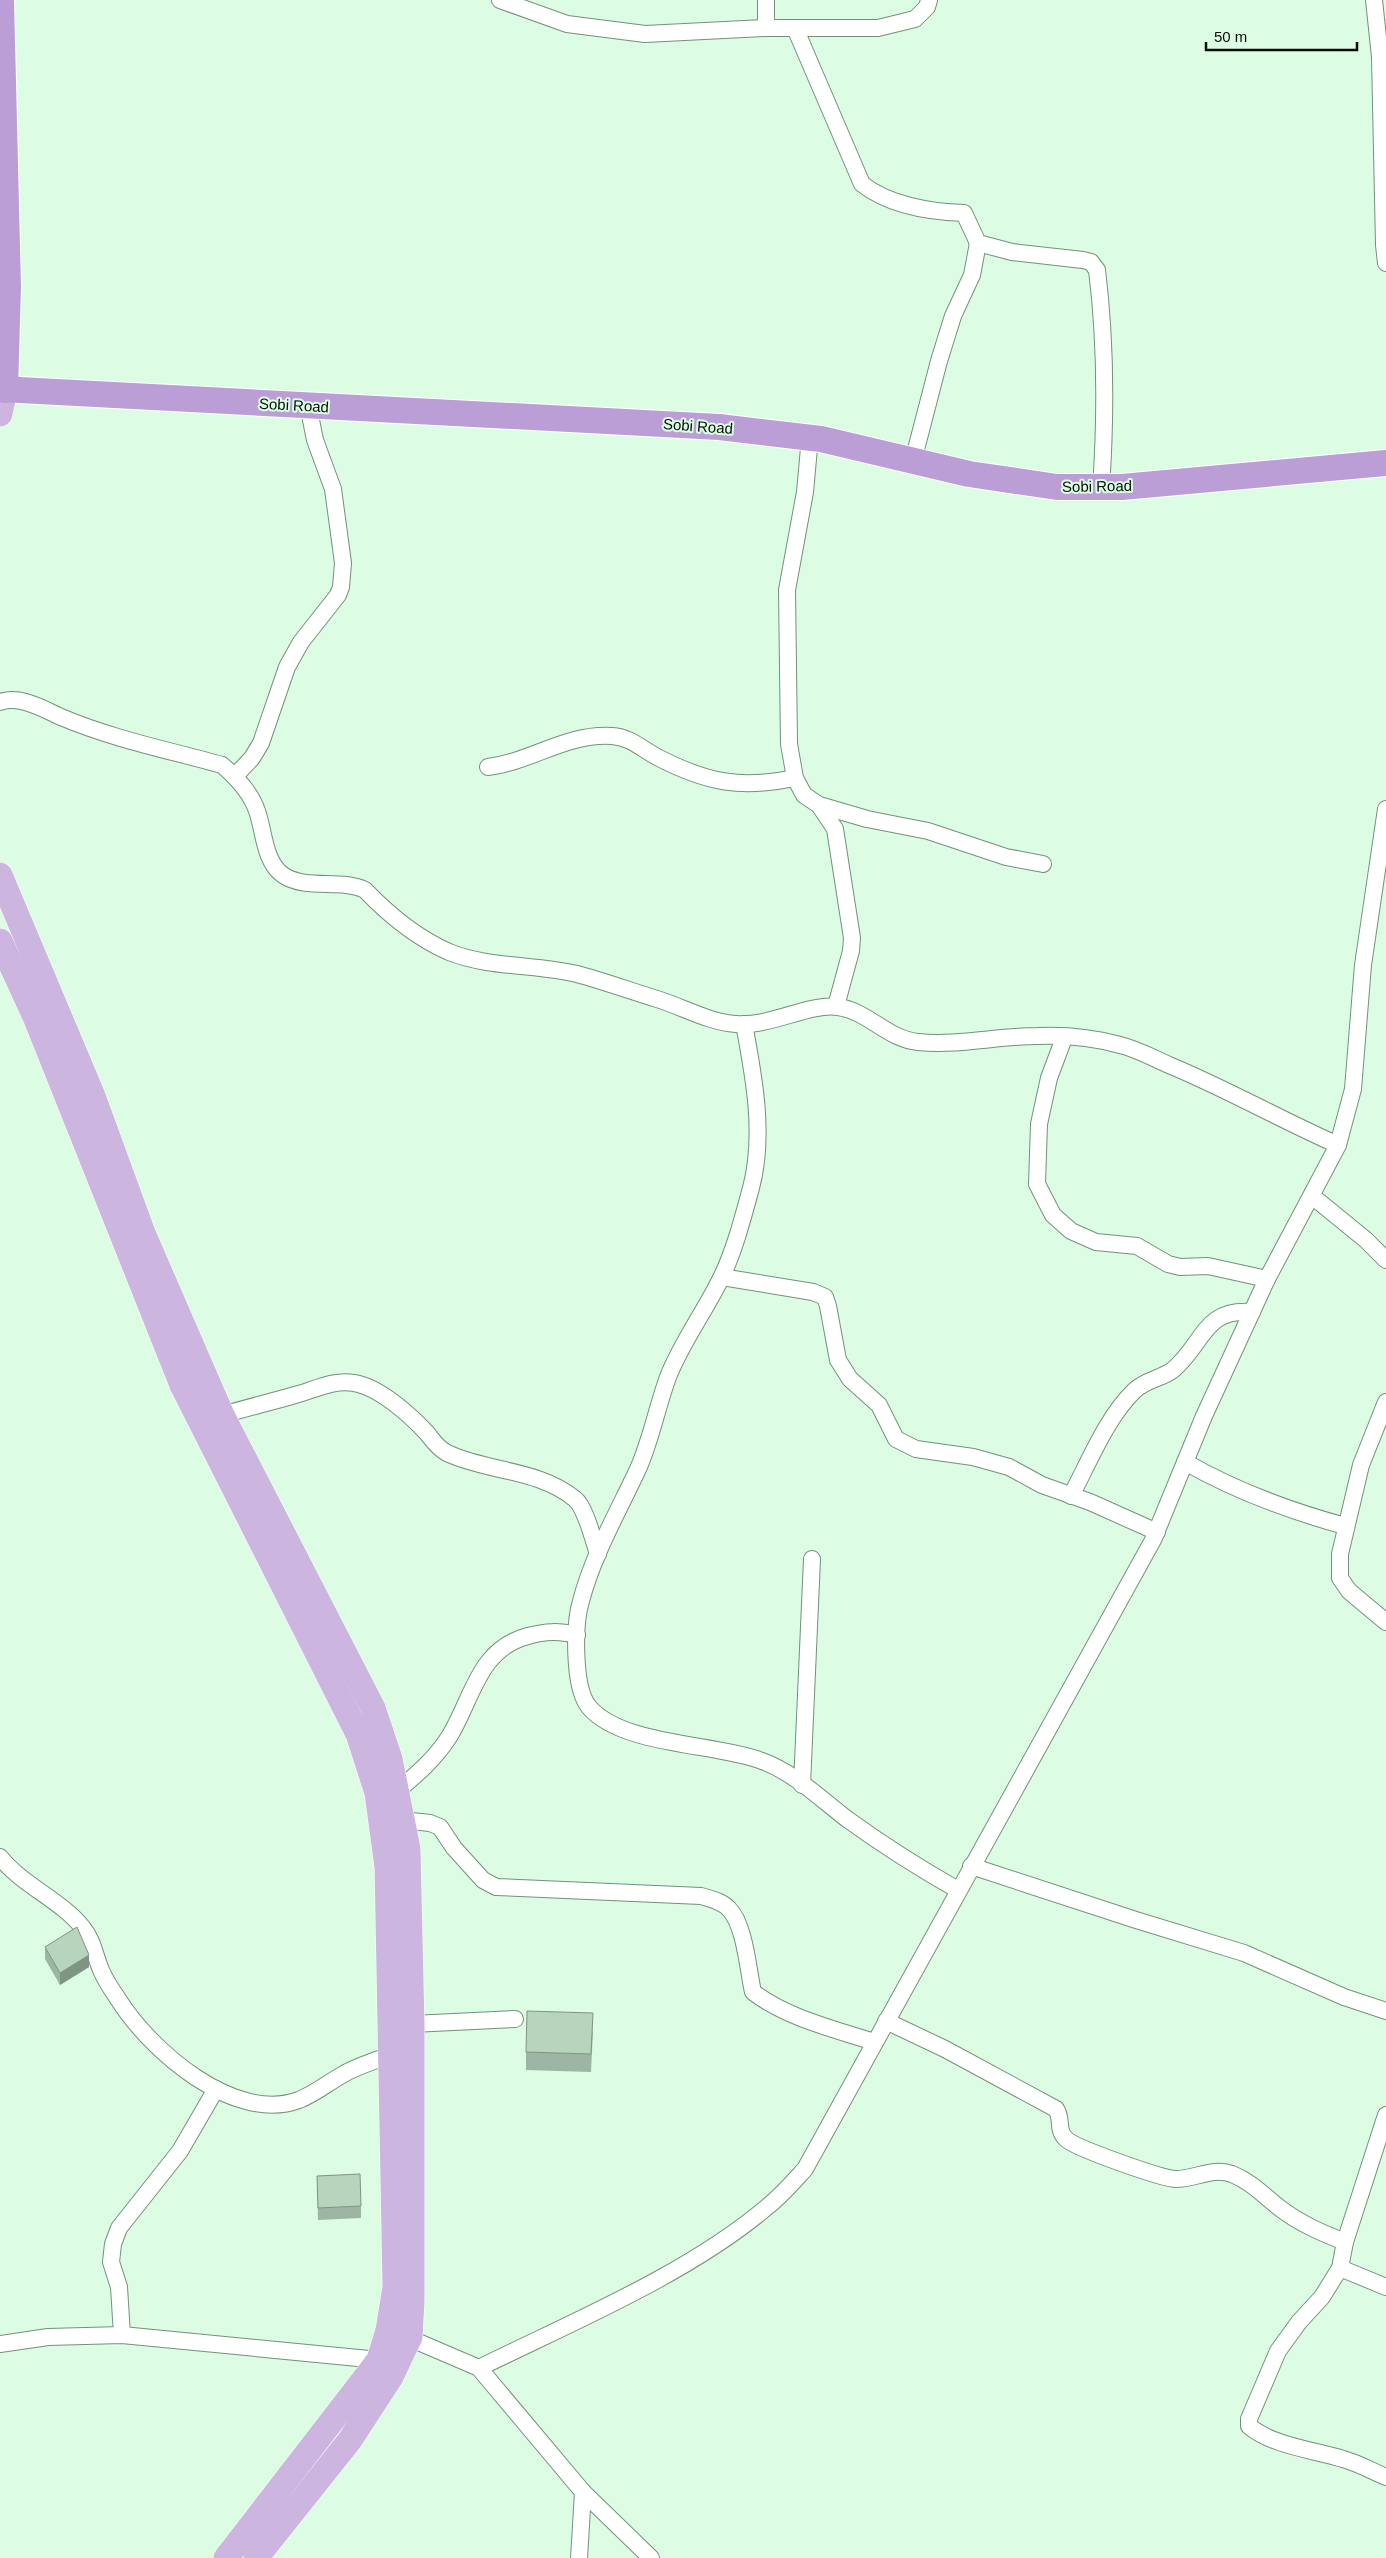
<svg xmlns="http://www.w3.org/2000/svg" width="1386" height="2558" font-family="Helvetica,sans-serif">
<rect width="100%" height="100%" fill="#ddfce4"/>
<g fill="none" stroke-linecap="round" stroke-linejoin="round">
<defs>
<g id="minor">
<polyline points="500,0 567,24 645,34 766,28 878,28 915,19 927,7 929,0"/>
<polyline points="766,0 766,28"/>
<polyline points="1374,0 1380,57 1384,245 1386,263"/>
<path d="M 795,28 L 862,184 C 889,205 930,212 964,213 L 978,243 L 1012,252 L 1083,260 L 1091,262 L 1097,270 C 1106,343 1106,415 1101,488"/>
<polyline points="810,437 805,492 787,590 789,744 795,778 804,795 819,805 867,819 928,831 1006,857 1043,864"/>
<polyline points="913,461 939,361 953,316 972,275 978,243"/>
<path d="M 0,702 C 21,695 43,709 61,717 C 113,739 168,750 222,765 C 236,777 251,793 257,811 C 264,830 264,862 283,875 C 307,891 340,878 365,890 C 389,915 417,938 449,952 C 489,968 535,964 577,974 C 603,981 631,991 657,999 C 683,1007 708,1022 736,1024 C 771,1027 808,1003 838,1007 C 868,1011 887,1039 918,1042 C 958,1046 998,1036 1038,1036 C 1064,1035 1095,1038 1120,1045 C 1137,1049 1153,1058 1169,1065 C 1227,1089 1281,1120 1338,1145"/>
<path d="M 488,767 C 530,762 567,733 612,736 C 631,737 643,750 659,758 C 708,783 741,789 795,778"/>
<polyline points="235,776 252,758 261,743 287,667 301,642 338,595 341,587 343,563 333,489 315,440 308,405"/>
<polyline points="819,805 835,829 852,938 851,951 836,1006"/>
<path d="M 744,1024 C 754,1077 765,1135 751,1188 C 743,1217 735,1249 722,1276 C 706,1310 682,1341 668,1377 C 657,1407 651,1440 638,1469 C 618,1512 593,1555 581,1601 C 574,1624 573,1688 589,1707 C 622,1746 715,1743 762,1761 C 793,1772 821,1799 847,1819 C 883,1845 919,1868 958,1890"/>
<polyline points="1064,1038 1049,1078 1039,1124 1037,1184 1053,1215 1071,1231 1096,1242 1137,1246 1168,1264 1180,1267 1208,1266 1267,1279"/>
<polyline points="1312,1196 1366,1240 1386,1260"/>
<polyline points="722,1277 813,1292 825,1297 828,1306 838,1360 850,1379 879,1405 896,1439 916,1449 973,1457 1009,1467 1042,1485 1090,1502 1157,1532"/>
<polyline points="1386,1402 1361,1465 1340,1554 1340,1578 1349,1591 1386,1622"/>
<path d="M 222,1415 C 246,1408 271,1402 295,1395 C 314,1390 334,1379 354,1383 C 379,1387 409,1414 426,1432 C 433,1440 436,1447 447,1453 C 487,1472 539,1469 575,1499 C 586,1508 593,1540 598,1554"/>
<path d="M 1185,1462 C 1234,1490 1290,1511 1345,1526"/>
<path d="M 1071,1496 C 1089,1462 1107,1417 1134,1391 C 1146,1379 1162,1379 1174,1369 C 1204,1343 1204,1308 1252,1312"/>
<polyline points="802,1785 812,1559"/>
<path d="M 396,1792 C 416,1775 435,1759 449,1737 C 473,1698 478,1649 528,1636 C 546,1631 559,1631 577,1635"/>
<path d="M 402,1820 L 430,1823 L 440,1827 L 454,1848 L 483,1880 L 496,1887 L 701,1896 C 711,1899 722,1901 729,1909 C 745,1925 748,1970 753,1992 C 787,2018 834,2029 874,2042"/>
<path d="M 0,1857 C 23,1886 61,1900 83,1928 C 93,1940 95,1956 101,1970 C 105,1980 112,1990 118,1999 C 150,2050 234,2124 299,2100 C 314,2094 328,2083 342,2075 C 357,2066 374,2061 391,2055"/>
<polyline points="971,1866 1136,1920 1244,1953 1344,1997 1386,2011"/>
<path d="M 886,2021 L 945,2049 L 1056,2109 C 1063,2119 1056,2129 1066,2139 C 1075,2148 1163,2179 1176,2179 C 1195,2179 1213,2167 1232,2174 C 1252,2182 1265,2197 1281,2209 C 1301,2224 1322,2233 1345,2242"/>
<polyline points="412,2024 515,2019"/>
<path d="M 1386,2115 L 1345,2242 L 1340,2268 L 1322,2297 L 1299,2322 L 1278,2351 L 1249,2419 L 1249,2426 C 1273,2446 1314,2450 1343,2459 C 1358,2463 1372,2471 1386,2477"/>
<polyline points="1340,2268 1386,2287"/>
<polyline points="122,2335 119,2287 111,2262 113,2244 119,2228 180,2151 216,2089"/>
<polyline points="402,2335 479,2368 583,2492 651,2558"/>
<polyline points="0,2344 48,2337 122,2335 379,2360"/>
<path d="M 479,2368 C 572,2322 688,2274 767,2207 C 781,2196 793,2182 805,2169 L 1153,1540 L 1204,1416 L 1267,1279 L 1338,1145 L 1353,1089 L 1363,965 L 1386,809"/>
<polyline points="579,2558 583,2492"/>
</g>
<g id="primary">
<polyline points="0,414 5,390"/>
<polyline points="0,875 93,1096 143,1233 222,1415 373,1708 390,1759 408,1849 412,2024 412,2301 410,2337 391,2377 350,2440 256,2558"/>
<polyline points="0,941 36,1019 182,1385 358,1734 377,1793 387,1867 395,2287 388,2330 379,2360 226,2558"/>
</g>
<g id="trunk">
<polyline points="1,0 8,287 5,390"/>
<polyline points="0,389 719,427 821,439 969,474 1057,487 1122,487 1386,463"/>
</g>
</defs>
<!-- minor casing -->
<use href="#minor" stroke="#74907a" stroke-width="18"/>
<!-- primary casing -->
<use href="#primary" stroke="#fff" stroke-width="26"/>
<!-- trunk casing -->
<use href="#trunk" stroke="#fff" stroke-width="28"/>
<!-- minor -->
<use href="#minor" stroke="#fff" stroke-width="16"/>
<!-- primary -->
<use href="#primary" stroke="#ccb6e0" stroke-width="25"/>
<!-- trunk -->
<use href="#trunk" stroke="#bb9ed6" stroke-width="26"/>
</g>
<!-- wall -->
<g fill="#9db6a3">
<polygon points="45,1947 89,1967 60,1985 45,1959"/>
<polygon points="593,2031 591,2072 526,2070 526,2052"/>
<polygon points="317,2176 361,2206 361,2218 318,2220"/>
</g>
<!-- shaded-wall -->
<polygon fill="#809484" points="89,1955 89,1967 60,1985 60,1973"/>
<!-- building -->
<g fill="#b7d4bd" stroke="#809484">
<polygon points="77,1927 89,1955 60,1973 45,1947"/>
<polygon points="527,2011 593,2013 591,2054 526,2052"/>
<polygon points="360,2174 361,2206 318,2208 317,2176"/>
</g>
<g text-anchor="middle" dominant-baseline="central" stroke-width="4" stroke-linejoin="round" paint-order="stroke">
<!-- street labels -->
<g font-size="15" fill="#050f08" stroke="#ddfce4">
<text transform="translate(294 405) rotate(3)">Sobi Road</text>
<text transform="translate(698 426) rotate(4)">Sobi Road</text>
<text transform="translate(1097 486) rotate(-1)">Sobi Road</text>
</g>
</g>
<!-- scale -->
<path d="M1206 42v8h151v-8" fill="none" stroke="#050f08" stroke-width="2.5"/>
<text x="1214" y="42" font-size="15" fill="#050f08" stroke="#ddfce4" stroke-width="4" paint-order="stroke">50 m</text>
</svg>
